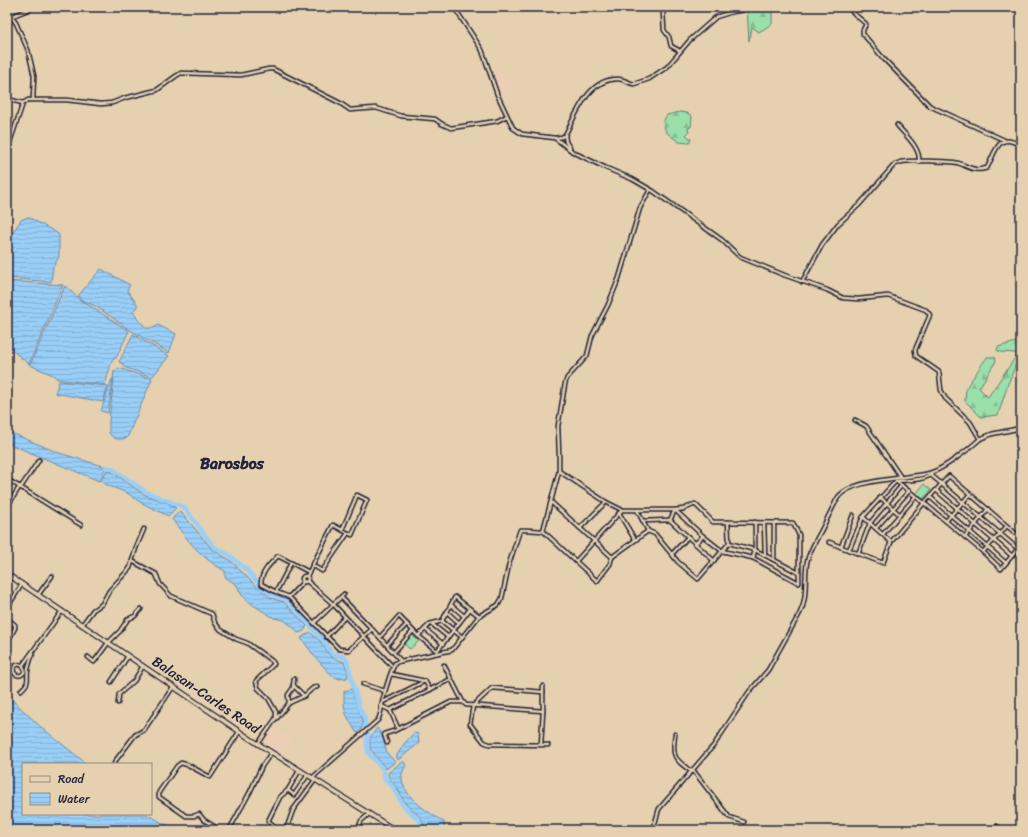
<svg xmlns="http://www.w3.org/2000/svg" width="1028" height="837" font-family="Sriracha,sans-serif">
<defs>
<pattern id="forest-firs" width="22" height="20" patternUnits="userSpaceOnUse"><rect width="22" height="20" fill="#9bdfab"/><path d="M5 1l3.5 6h-7zM16 11l3.5 6h-7z" fill="#85bf94"/></pattern>
<pattern id="water-rules" width="6" height="5" patternUnits="userSpaceOnUse"><rect width="6" height="5" fill="#99cef7"/><path d="M0 2.5h6" fill="none" stroke="#84b1d5"/></pattern>
</defs>
<rect width="100%" height="100%" fill="#e5d1af"/>
<filter id="ink" filterUnits="userSpaceOnUse"><feTurbulence type="fractalNoise" baseFrequency=".025" numOctaves="2"/><feDisplacementMap in="SourceGraphic" scale="8" xChannelSelector="R" yChannelSelector="G"/><feConvolveMatrix kernelMatrix="1 2 1 2 8 2 1 2 1" color-interpolation-filters="sRGB"/></filter>
<g filter="url(#ink)">
<!-- built -->
<g fill="#ebceb5">
<polygon points="499,68 513,87 508,95 499,98 490,73"/>
<polygon points="272,726 294,738 280,757 260,743"/>
</g>
<!-- forest -->
<g fill="url(#forest-firs)" stroke="#5e8073">
<polygon points="747,7 772,7 772,24 759,32 752,27 749,41"/>
<polygon points="680,112 687,113 692,116 691,127 688,128 689,132 686,135 691,139 689,143 679,142 666,132 663,122 667,115"/>
<polygon points="1016,342 1021,348 1021,352 1008,384 998,415 981,417 965,401 966,388 987,357 995,357 996,361 979,388 988,397 1017,355 1015,353 1000,352 997,350 998,347"/>
</g>
<!-- pitch -->
<g fill="#9bdfab" stroke="#5e8073">
<polygon points="924,484 931,490 923,499 916,494"/>
<polygon points="412,635 419,641 410,649 403,643"/>
</g>
<!-- water -->
<g fill="url(#water-rules)" stroke="#6989ac">
<polygon points="28,217 57,233 59,235 59,257 53,267 51,282 7,278 7,241 21,220"/>
<polygon points="101,269 130,285 127,290 137,304 137,307 133,311 138,320 143,324 145,328 154,328 158,325 176,334 169,353 130,330 97,307 80,299 78,296"/>
<polygon points="7,281 63,285 29,364 7,346"/>
<polygon points="65,286 76,296 79,300 84,302 129,331 116,358 112,360 105,385 57,379 53,375 30,365"/>
<polygon points="133,334 169,356 152,377 124,367 124,365 119,362"/>
<path d="M 119,368 L 152,379 L 127,438 C 119,440 114,440 109,433 L 109,420 L 114,379 L 113,378 L 114,371 Z"/>
<polygon points="112,379 113,379 108,413 101,411"/>
<polygon points="59,381 108,386 103,402 55,393"/>
<polygon points="7,431 59,453 106,467 99,481 7,443"/>
<polygon points="107,470 112,472 145,495 166,502 176,508 168,516 140,502 127,493 107,485 101,481"/>
<path d="M 180,511 L 212,549 L 231,561 L 255,585 L 271,598 L 284,602 L 307,626 L 304,631 L 298,633 L 293,627 L 284,620 L 274,618 L 253,605 L 241,594 L 237,585 L 225,577 L 225,571 C 202,559 187,540 172,519 Z"/>
<polygon points="310,632 320,641 331,657 344,662 348,673 347,678 340,679 332,676 315,657 301,638"/>
<path d="M 352,689 C 354,695 355,700 357,706 C 361,717 367,723 358,733 L 356,732 L 346,714 L 344,704 L 344,691 Z"/>
<polygon points="7,695 42,728 87,764 23,764 23,814 147,814 164,824 183,830 7,830"/>
<polygon points="377,728 382,735 387,753 395,762 386,769 370,749 370,738"/>
<polygon points="414,733 418,734 419,743 398,760 396,757 404,744"/>
<path d="M 403,761 L 406,765 C 405,767 403,771 402,773 C 399,795 428,812 444,822 L 445,830 L 427,830 L 420,817 L 405,803 L 397,788 L 389,778 L 388,773 Z"/>
</g>
<g fill="none" stroke-linecap="round" stroke-linejoin="round">
<!-- river -->
<polyline stroke="#99cef7" stroke-width="4.5" points="106,467 113,469 146,492 184,507 214,547 229,555 248,571 262,588 271,594 286,599 324,641 332,654 344,657 347,661 359,707 365,718 365,726 368,734 367,743 368,753 383,769 385,779 393,787 402,804 419,820 423,830"/>
<defs>
<g id="minor">
<path d="M 454,7 L 482,50 L 497,94 L 513,128 L 522,134 L 555,138 L 562,137 L 565,135 C 576,115 588,79 617,79 C 622,78 628,83 634,84 L 649,79 L 667,67 L 690,40 L 716,17 L 732,12 L 743,10 L 749,7"/>
<polyline points="660,7 663,12 664,30 669,37 671,46 680,51"/>
<path d="M 849,7 C 851,13 861,19 866,24 L 863,30 L 863,34 L 883,58 L 930,106 L 1004,140"/>
<polyline points="10,17 35,7"/>
<polyline points="7,18 13,19 16,23 28,50 34,76 33,99"/>
<polyline points="7,99 23,103"/>
<path d="M 897,125 C 905,135 921,148 919,162"/>
<polyline points="565,135 566,142 570,148"/>
<polyline points="555,138 573,152 606,168 632,179 653,191 722,240 740,257 784,275 827,290 843,298 858,299 888,296 926,310 930,315 915,350 916,356 939,372 941,390 945,398 970,422 980,439 992,434 1021,428"/>
<polyline points="7,151 23,103 28,100 67,100 101,104 112,103 125,98 157,90 176,76 181,73 241,75 269,69 273,69 340,103 350,110 376,108 401,116 435,119 442,124 451,128 497,121 507,116"/>
<path d="M 802,282 L 822,245 L 838,224 L 859,205 L 895,164 C 896,164 901,162 901,162 C 909,160 950,161 958,163 C 970,167 974,172 987,168 C 996,151 998,131 1021,146"/>
<polyline points="855,420 866,426 900,476"/>
<polyline points="559,471 606,502 580,528"/>
<polyline points="931,475 1018,549"/>
<polyline points="7,479 81,525"/>
<polygon points="896,481 924,503 891,542 863,517"/>
<path d="M 896,481 C 908,480 921,481 931,475"/>
<polyline points="21,487 39,460"/>
<polyline points="936,490 1012,556"/>
<polyline points="880,497 900,515"/>
<polyline points="930,497 1006,563"/>
<polyline points="551,502 612,557 610,564 597,581 543,531 559,471 559,454 558,426 565,384 567,378 587,356 592,336 608,305 619,278 640,208 650,190"/>
<polyline points="606,502 622,510 675,510 703,536 722,551 753,558 799,583 799,535 793,523 728,522 729,543 698,579 678,562 655,534 648,531 637,510"/>
<polyline points="7,507 20,486"/>
<polyline points="619,513 635,540"/>
<polyline points="853,515 841,547 883,563 891,542"/>
<polyline points="670,520 675,510 684,509 695,504 713,522 728,522"/>
<polyline points="643,521 670,520 714,561"/>
<polyline points="946,521 970,494"/>
<polyline points="764,523 765,555"/>
<polyline points="876,528 909,491"/>
<polyline points="342,530 357,495 367,500 352,535 348,533"/>
<polyline points="883,534 916,496"/>
<polyline points="965,537 988,509"/>
<polyline points="1021,538 949,476 924,503 983,552 1001,569 1021,545"/>
<polyline points="829,542 841,547"/>
<polyline points="729,543 755,550 799,573"/>
<polyline points="695,544 703,536"/>
<polyline points="849,550 863,517"/>
<polyline points="983,552 1007,526"/>
<polyline points="672,554 688,537"/>
<polyline points="858,554 870,523 902,485"/>
<polyline points="612,557 648,531"/>
<polyline points="753,558 755,550 755,522"/>
<polyline points="774,560 774,523"/>
<polyline points="132,561 156,574 160,584 171,596 212,614 215,623 221,630 236,639 247,643 272,661 274,664 256,681 258,688 268,698 276,712 276,718 258,744"/>
<polyline points="576,561 622,510"/>
<polyline points="291,563 276,592 289,597 339,649 349,650 372,629 341,597"/>
<polyline points="307,576 333,525 348,533 322,571 312,565"/>
<circle cx="305" cy="579" r="3"/>
<polyline points="307,581 333,604 393,667"/>
<path d="M 276,592 L 261,584 C 261,572 270,564 278,556 L 309,572"/>
<polyline points="38,595 52,576"/>
<polyline points="289,597 304,581"/>
<polyline points="451,605 464,616"/>
<polyline points="7,608 22,584"/>
<polyline points="447,612 459,623"/>
<polyline points="7,618 15,625 15,628 7,643"/>
<polyline points="442,621 462,637"/>
<polyline points="314,623 344,594"/>
<polyline points="432,624 448,637"/>
<polyline points="82,625 93,610 102,604 109,591 130,568 136,548 144,529"/>
<polyline points="372,629 401,661"/>
<polyline points="425,629 443,644"/>
<polyline points="418,636 430,624 442,621 455,597 479,616"/>
<polyline points="326,637 345,617"/>
<polyline points="380,637 399,616 417,635 437,651 470,609"/>
<polyline points="387,645 407,624"/>
<polyline points="7,647 9,650 7,652"/>
<polyline points="395,651 413,631"/>
<polyline points="88,657 94,662 108,643 120,631 128,619 135,616 141,609"/>
<circle cx="19" cy="670" r="5.5"/>
<polyline points="22,666 62,611"/>
<polyline points="391,674 425,681"/>
<polyline points="425,681 430,690"/>
<polyline points="111,682 128,656"/>
<polyline points="363,684 385,691"/>
<polyline points="293,685 304,696"/>
<polyline points="543,686 543,692 492,688 473,706 470,724 484,742 489,744 548,745"/>
<path d="M 21,690 C 31,681 26,680 28,669 C 29,664 31,658 33,653"/>
<polyline points="383,702 425,681"/>
<polyline points="463,702 466,705 543,711"/>
<polyline points="118,703 119,694 134,681 143,666"/>
<polyline points="289,703 288,695 293,688 294,679"/>
<polyline points="381,706 390,710 398,728"/>
<polyline points="390,710 451,679"/>
<polyline points="277,718 289,703 304,696 313,688 317,687"/>
<path d="M 675,734 C 672,757 673,758 692,772"/>
<polyline points="387,743 384,734 394,731 451,702 463,702 444,665"/>
<polyline points="541,744 543,711 543,692"/>
<polyline points="114,764 116,760 135,735 144,730 173,687"/>
<polyline points="693,770 729,817 744,822"/>
<polyline points="299,771 288,790 294,795 307,776"/>
<path d="M 312,778 L 378,720 C 382,713 381,706 383,699 C 386,687 390,674 395,663 L 401,661 L 452,650 L 479,616 L 498,605 L 502,598 L 509,564 L 520,530 L 527,530 L 543,531"/>
<polyline points="997,826 999,830"/>
<polyline points="220,830 204,820 199,814 194,816 186,816 159,797 159,792 177,766 181,763 188,765 210,777 239,732"/>
<polyline points="229,830 250,792 262,766 271,753"/>
<polyline points="270,830 273,825 268,821 280,797 288,790"/>
<polyline points="286,830 293,810 315,780"/>
<polyline points="358,830 361,821 369,814"/>
<path d="M 653,830 L 659,809 L 714,745 L 749,692 L 768,670 L 800,613 C 808,597 804,580 807,562 C 809,551 817,539 822,529 C 827,519 832,509 837,499 C 849,478 908,479 930,473 C 944,469 969,449 980,439"/>
</g>
<polyline id="major" points="7,574 252,740 395,830"/>
</defs>
<!-- minor casing -->
<use href="#minor" stroke="#22223b" stroke-width="5.5"/>
<!-- major casing -->
<use href="#major" stroke="#22223b" stroke-width="6"/>
<!-- minor -->
<use href="#minor" stroke="#e5d1af" stroke-width="2.5"/>
<!-- major -->
<use href="#major" stroke="#e5d1af" stroke-width="3.5"/>
</g>
</g>
<g text-anchor="middle" dominant-baseline="central" stroke-width="3" stroke-linejoin="round" paint-order="stroke">
<!-- street labels -->
<g font-size="14" fill="#22223b" stroke="#e5d1af">
<text transform="translate(206 695) rotate(34)">Balasan-Carles Road</text>
</g>
<!-- quarter labels -->
<g font-size="16" font-weight="bold" fill="#22223b" stroke="#e5d1af">
<text x="232" y="463">Barosbos</text>
</g>
</g>
<!-- margin -->
<rect width="1028" height="837" fill="none" stroke="#e5d1af" stroke-width="24"/>
<rect x="12" y="12" width="1004" height="813" fill="none" stroke="#22223b" stroke-width="1.5" filter="url(#ink)"/>
<!-- legend -->
<rect x="22" y="763" width="130" height="52" fill="#e5d1af" stroke="#978b81"/>
<rect x="30" y="776" width="20" height="6" fill="#e5d1af" stroke="#978b81"/>
<text x="58" y="783" font-size="12" fill="#22223b">Road</text>
<rect x="30" y="793" width="20" height="12" fill="url(#water-rules)" stroke="#978b81"/>
<text x="58" y="803" font-size="12" fill="#22223b">Water</text>
</svg>
